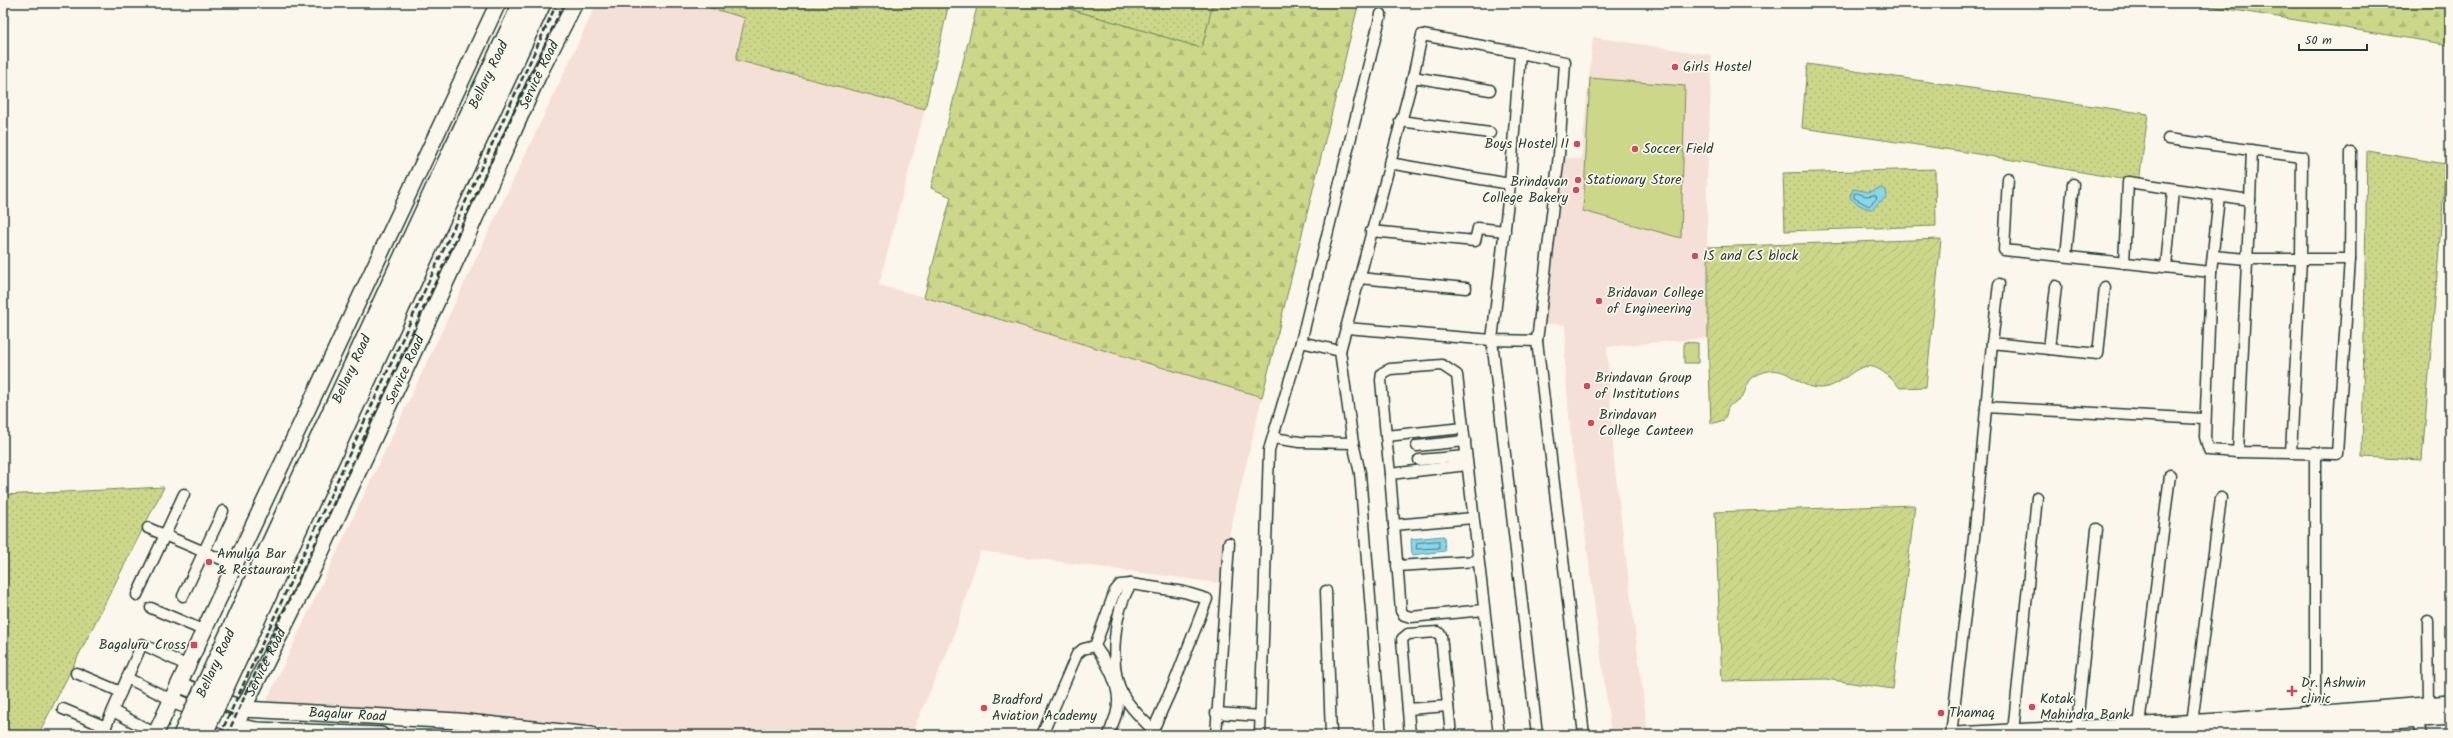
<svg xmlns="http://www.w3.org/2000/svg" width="2453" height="738" font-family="Kalam,sans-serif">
<defs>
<pattern id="grass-dots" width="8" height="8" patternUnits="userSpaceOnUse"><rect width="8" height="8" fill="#ccd78a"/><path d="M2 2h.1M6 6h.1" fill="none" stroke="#afb978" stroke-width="1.8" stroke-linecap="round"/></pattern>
<pattern id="forest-firs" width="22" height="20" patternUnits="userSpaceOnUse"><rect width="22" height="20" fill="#ccd78a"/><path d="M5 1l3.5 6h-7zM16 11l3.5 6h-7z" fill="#afb978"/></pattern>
<pattern id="garden-furrows" width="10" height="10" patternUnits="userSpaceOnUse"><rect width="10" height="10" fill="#ccd78a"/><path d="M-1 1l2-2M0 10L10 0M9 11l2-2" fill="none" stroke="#afb978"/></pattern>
</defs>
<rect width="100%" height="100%" fill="#fbf7ec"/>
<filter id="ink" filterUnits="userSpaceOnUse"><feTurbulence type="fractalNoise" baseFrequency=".025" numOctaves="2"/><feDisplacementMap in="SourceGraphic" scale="8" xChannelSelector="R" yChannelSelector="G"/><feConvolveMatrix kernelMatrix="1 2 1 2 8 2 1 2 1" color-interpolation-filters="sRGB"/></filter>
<g filter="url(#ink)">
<!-- built -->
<g fill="#f5e0d8">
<polygon points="597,3 693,3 745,17 736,60 925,109 879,285 924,297 1262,397 1218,583 980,551 953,639 911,735 684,735 440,711 265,704"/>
<polygon points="1593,37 1712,55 1707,186 1708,338 1607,347 1614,461 1648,735 1611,735 1578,477 1572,453 1565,366 1566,325 1543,324 1562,157 1581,159"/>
</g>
<!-- grass -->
<g fill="url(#grass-dots)" stroke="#768a5f">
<polygon points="693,3 938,3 948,7 925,109 736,60 745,18"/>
<polygon points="1049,3 1213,3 1202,48"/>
<polygon points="1807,64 2148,114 2139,182 1972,153 1802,128"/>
<polygon points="2367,151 2446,164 2422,460 2362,457"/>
<polygon points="1935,169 1936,226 1785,231 1783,173"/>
<polygon points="164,487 38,735 3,735 3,495"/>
</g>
<!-- forest -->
<g fill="url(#forest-firs)" stroke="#768a5f">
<polygon points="978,3 1049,3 1202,48 1213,3 1346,3 1358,6 1262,397 924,297 951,197 931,188"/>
<polygon points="2191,3 2450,3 2450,45"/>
</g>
<!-- garden -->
<g fill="url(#garden-furrows)" stroke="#768a5f">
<path d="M 1941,239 L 1926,387 L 1900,388 C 1858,339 1853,389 1818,388 C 1795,387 1787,361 1759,374 C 1746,379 1748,388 1742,397 C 1738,402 1733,403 1729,406 C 1727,408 1727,416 1724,420 L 1711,424 L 1708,338 L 1708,247 Z"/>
<polygon points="1915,505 1893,689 1825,679 1722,681 1715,512"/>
</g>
<!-- pitch -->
<g fill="#ccd78a" stroke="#768a5f">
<polygon points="1590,78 1685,86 1681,238 1583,211"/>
<polygon points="1684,342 1698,343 1698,363 1684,363"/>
</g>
<!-- water -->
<g fill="#8ad6ea" stroke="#5f99a1">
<path d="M 1881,188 L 1886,190 L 1887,197 L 1878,203 L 1873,209 C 1867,210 1852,202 1850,197 L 1853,189 L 1869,192 Z"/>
<polygon points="1444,536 1445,551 1412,555 1411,539"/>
</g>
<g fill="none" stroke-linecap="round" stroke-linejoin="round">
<!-- shore -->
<g stroke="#4a7a7d" stroke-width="1">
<polygon points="1857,193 1866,196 1875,195 1877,198 1869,206 1854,198 1854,194"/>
<polygon points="1439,541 1439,548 1416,549 1417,543"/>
</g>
<defs>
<g id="street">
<polyline points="1413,77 1490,90"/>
<polyline points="1400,121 1490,133"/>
<polyline points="2168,139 2302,157 2301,259 2350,259 2337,454 2291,453 2301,259 2247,259 2213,256"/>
<polyline points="1389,163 1510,184"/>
<polyline points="2008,178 2004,250 2211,272 2219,196"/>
<polyline points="2250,200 2238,452 2291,453"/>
<polyline points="1371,231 1475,241 1478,228 1505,231"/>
<polyline points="2066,256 2073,184"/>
<polyline points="2350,259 2351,152"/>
<polyline points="2124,263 2128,182 2250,200 2252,150"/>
<polyline points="2166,267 2173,190"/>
<polyline points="2211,272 2205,437 2209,450 2238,452"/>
<polyline points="1359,278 1466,288"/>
<polyline points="1999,284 1992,343 2049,349 2056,286"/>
<polyline points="1346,328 1492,340 1510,184 1520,53 1565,62 1559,155 1537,341 1492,340 1537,735"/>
<polyline points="1537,341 1584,735"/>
<polyline points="1301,342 1340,351 1353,443 1360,473 1381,735"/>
<polyline points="2049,349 2098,354 2105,287"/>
<polyline points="1340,351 1413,77 1422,35 1520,53"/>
<polyline points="1986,407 2204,419"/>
<polyline points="1463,428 1386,436 1381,380 1382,373 1390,369 1442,365 1457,375 1499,735"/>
<polyline points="1386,436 1390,474"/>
<polyline points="1273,438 1300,442 1353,443"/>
<polyline points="1417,446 1465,441"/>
<polyline points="2315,453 2315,719"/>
<polyline points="1419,460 1466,456"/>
<polyline points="1467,465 1390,474 1401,611 1404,615 1411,617 1484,610"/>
<polyline points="1394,525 1473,518"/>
<polyline points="148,528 235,565"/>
<polyline points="1397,566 1478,561"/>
<polyline points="1326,591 1331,735"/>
<polyline points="137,595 184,494"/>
<polyline points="183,596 223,511"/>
<polyline points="151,608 205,631"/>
<polyline points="2428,621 2429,705"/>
<polyline points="1095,646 1115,591 1120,585 1131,584"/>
<polyline points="76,673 121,692"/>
<polyline points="127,678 172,700"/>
<polyline points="63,709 106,727"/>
<polyline points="1408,709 1448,706"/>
<polyline points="113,711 156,734"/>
<polyline points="1216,713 1261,716"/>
<polyline points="2417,713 2422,735"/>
<polyline points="2192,723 2221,498"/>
<polyline points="2139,726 2170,475"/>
<polyline points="2013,732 2037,497"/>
<polyline points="2076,734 2097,529"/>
<polyline points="102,735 142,644 188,666"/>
<path d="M 1042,735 L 1077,654 L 1083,649 L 1095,646 C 1108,664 1124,691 1116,715 C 1114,721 1111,728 1109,735"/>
<path d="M 1151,735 L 1153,730 L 1175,681 L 1207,599 L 1184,592 L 1131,584 C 1114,611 1108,666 1123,695 C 1131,709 1142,719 1153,730"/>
<polyline points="1216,735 1229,543"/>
<polyline points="1260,735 1269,450 1301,342 1381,14"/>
<polyline points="1410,735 1402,639 1408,634 1438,632 1441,635 1451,735"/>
<polyline points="1951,735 1975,529 1992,343"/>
<polyline points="2336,735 2338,725"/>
<polyline points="2386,735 2388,721"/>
</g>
<g id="secondary">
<path id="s1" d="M 180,685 L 243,709 L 458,721 L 591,735"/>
<polyline points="172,700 236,726 257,730 381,735"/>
<polyline points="155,735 498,3"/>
<path id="s2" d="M 232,735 L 243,709 L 316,563 L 464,243 L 538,76 L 575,3"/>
<polyline points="1956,735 2238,720 2450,703"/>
<polyline points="2197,735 2450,717"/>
</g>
<g id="highway">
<path id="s3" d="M 454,148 L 523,3"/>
<polyline points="471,153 541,3"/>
</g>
</defs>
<!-- street casing -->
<use href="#street" stroke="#1f3d34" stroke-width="13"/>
<!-- secondary casing -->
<use href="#secondary" stroke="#1f3d34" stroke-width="18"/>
<!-- highway casing -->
<use href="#highway" stroke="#1f3d34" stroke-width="22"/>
<!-- street -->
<use href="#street" stroke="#fbf7ec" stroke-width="10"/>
<!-- secondary -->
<use href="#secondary" stroke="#fbf7ec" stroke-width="15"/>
<!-- highway -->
<use href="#highway" stroke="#fbf7ec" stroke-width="19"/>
<!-- rail -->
<g stroke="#1f3d34" stroke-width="2.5" stroke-dasharray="6 3" stroke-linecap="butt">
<polyline points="220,735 557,3"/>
<polyline points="227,735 564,3"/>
</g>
<defs>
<g id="highway-bridge">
<path id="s4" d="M 183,735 L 454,148"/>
<polyline points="202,735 471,153"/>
</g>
</defs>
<!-- highway-bridge casing -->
<use href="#highway-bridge" stroke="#1f3d34" stroke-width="22" stroke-linecap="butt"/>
<!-- highway-bridge -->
<use href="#highway-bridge" stroke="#fbf7ec" stroke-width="19"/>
</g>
</g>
<!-- markers -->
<g fill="#d1495b" stroke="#fbf7ec" stroke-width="1.5">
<circle cx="1675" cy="67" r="4"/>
<circle cx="1577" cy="144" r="4"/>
<circle cx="1635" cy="149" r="4"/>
<circle cx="1578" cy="180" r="4"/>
<circle cx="1576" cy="190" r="4"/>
<circle cx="1695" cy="256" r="4"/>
<circle cx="1599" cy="301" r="4"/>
<circle cx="1587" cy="386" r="4"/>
<circle cx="1591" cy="423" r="4"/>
<circle cx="209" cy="562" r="4"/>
<rect x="190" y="641" width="8" height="8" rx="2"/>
<path d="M2290 685h4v4h4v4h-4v4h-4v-4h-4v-4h4z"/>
<circle cx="2032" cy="707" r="4"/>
<circle cx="984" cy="708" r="4"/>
<circle cx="1941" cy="713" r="4"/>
</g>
<g text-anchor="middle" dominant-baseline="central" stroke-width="3.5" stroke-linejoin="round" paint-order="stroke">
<!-- poi labels -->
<g font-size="14" fill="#1f3d34" stroke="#fbf7ec" text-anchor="start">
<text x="1683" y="67">Girls Hostel</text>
<text x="1569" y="144" text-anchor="end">Boys Hostel II</text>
<text x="1643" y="149">Soccer Field</text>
<text x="1586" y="180">Stationary Store</text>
<text x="1568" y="182" text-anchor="end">Brindavan<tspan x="1568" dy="16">College Bakery</tspan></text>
<text x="1703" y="256">IS and CS block</text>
<text x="1607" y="293">Bridavan College<tspan x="1607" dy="16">of Engineering</tspan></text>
<text x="1595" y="378">Brindavan Group<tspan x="1595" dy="16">of Institutions</tspan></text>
<text x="1599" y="415">Brindavan<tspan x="1599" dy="16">College Canteen</tspan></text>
<text x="217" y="554">Amulya Bar<tspan x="217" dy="16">&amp; Restaurant</tspan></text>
<text x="186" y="645" text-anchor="end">Bagaluru Cross</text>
<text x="2301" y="683">Dr. Ashwin<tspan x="2301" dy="16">clinic</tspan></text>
<text x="2040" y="699">Kotak<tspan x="2040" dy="16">Mahindra Bank</tspan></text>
<text x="992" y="700">Bradford<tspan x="992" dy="16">Aviation Academy</tspan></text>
<text x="1949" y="713">Thamaq</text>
</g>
<!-- street labels -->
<g font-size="14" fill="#1f3d34" stroke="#fbf7ec">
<text stroke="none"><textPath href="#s3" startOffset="81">Bellary Road</textPath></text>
<text stroke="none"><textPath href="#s2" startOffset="728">Service Road</textPath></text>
<text stroke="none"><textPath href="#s4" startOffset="403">Bellary Road</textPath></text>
<text stroke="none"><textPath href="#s2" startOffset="404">Service Road</textPath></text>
<text stroke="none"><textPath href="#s4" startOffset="79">Bellary Road</textPath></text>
<text stroke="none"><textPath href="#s2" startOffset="80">Service Road</textPath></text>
<text stroke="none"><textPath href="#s1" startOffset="172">Bagalur Road</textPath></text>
</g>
</g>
<!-- margin -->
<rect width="2453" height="738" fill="none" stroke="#fbf7ec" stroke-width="16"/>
<rect x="8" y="8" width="2437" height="722" fill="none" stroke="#1f3d34" stroke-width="1.5" filter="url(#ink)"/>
<!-- scale -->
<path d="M2299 44v6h68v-6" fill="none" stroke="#1f3d34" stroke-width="2"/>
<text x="2305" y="44" font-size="12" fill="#1f3d34" stroke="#fbf7ec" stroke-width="3" paint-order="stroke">50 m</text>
</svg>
